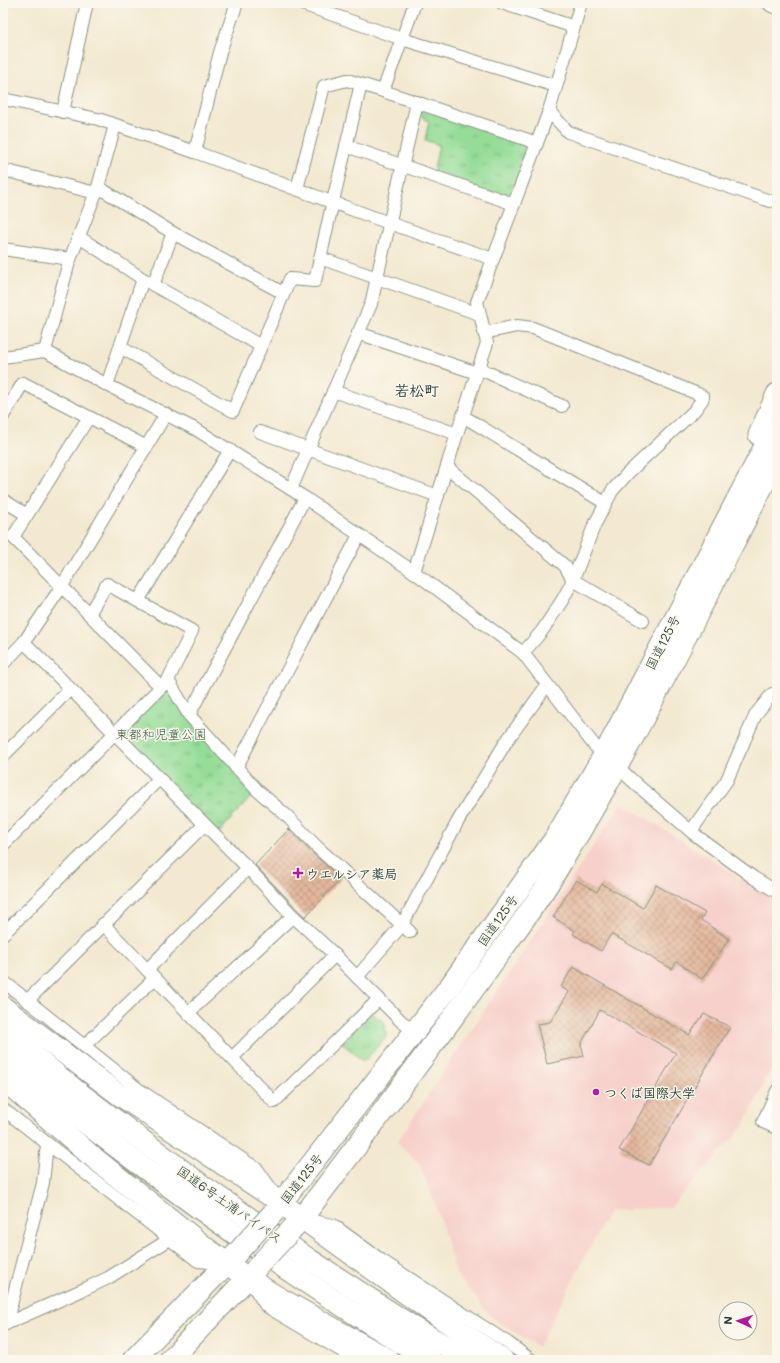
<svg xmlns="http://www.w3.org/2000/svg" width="780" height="1363" font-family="Mali,'Klee One',sans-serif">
<defs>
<pattern id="park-tufts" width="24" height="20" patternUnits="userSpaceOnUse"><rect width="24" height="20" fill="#95dd97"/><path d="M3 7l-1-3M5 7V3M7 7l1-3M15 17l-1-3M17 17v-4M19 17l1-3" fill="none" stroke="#79b47c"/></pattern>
<pattern id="building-cross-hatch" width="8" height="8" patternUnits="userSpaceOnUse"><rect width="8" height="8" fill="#e4b89d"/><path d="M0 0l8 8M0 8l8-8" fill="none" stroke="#b89781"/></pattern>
</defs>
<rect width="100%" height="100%" fill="#fbf7ec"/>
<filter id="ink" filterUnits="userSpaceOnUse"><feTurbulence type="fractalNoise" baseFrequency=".025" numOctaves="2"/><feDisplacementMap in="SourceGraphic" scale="8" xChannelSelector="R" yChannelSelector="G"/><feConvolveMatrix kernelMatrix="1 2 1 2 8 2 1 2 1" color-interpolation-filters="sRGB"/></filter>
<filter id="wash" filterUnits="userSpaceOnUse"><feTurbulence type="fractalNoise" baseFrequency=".012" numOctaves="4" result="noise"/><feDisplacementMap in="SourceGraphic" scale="16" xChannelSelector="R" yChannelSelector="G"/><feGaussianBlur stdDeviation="0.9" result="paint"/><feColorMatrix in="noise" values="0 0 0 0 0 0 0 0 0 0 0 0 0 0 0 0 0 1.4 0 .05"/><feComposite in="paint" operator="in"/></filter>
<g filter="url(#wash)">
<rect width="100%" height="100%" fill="#f3e9d0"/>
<!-- built -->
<polygon fill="#f7d0cb" points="622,803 777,901 777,1057 744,1126 671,1207 609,1211 538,1347 491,1317 456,1274 438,1212 419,1163 397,1142"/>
<!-- park -->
<g fill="url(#park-tufts)" stroke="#5a8d66">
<polygon points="419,106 533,144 512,201 433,173 439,145 425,140 429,121 422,118"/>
<polygon points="168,680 257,790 216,836 114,734"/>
<polygon points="371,1013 385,1023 386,1036 364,1062 342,1043"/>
</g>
<g id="blocks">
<!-- building -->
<g fill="url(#building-cross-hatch)">
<polygon points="289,829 312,853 341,879 305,917 255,865"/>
<polygon points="576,880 597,892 602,884 643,908 656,885 705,913 701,920 729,939 702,979 677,962 672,969 611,934 601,951 573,934 575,931 553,917"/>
<polygon points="573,967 689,1035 704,1014 730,1027 649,1165 619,1150 676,1053 600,1010 581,1044 584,1056 547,1064 537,1024 550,1022 569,992 561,987"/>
</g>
</g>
</g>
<g filter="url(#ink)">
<use href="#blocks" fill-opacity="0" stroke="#899382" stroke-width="1"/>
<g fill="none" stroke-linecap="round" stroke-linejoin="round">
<defs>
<g id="street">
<polyline points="299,3 402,39 556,86"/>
<polyline points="502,3 574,27"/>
<polyline points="383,91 415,3"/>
<polyline points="3,99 98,119 195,152 389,223 493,259"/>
<polyline points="549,111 568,132 770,201"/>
<polyline points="63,112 87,3"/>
<polyline points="346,146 514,204"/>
<polyline points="195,152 220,52 237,3"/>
<polyline points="3,170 96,193"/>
<polyline points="98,187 173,233 283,293"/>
<polyline points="297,189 324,86 347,80 383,91 537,143"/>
<polyline points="79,237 143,279 261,346"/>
<polyline points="3,249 70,259"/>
<polyline points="320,258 479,314"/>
<polyline points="153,285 173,233"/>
<polyline points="358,333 477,373"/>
<polyline points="484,333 517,326 533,328 698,394 703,397 702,400 694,411 628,473 612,491 594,526 573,580 563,599 542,631 523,653"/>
<polyline points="120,347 233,411 290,279 315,281 333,201 361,84"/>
<polyline points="45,351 69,262 98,187 115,125"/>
<polyline points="3,357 45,351 107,385 197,430 305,498 414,572 523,653 594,745 636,784 694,834 754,878 777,892"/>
<polyline points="478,368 562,406"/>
<polyline points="107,385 143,279"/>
<polyline points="333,391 457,434"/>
<polyline points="3,416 23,383 147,447"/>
<polyline points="463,416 605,503"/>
<polyline points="260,432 438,496"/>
<polyline points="447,467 565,566 573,580 643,621"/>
<polyline points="291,489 371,304 417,102"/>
<polyline points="3,500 27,515 13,537 161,687"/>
<polyline points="27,515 89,417"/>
<polyline points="414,572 457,434 487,343 477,302 549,111 581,3"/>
<polyline points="138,601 230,450"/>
<polyline points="89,614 107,584 192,631 168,680"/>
<polyline points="24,642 248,868 293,916 335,955 402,1022 419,1034"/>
<polyline points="3,664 24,642 62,586 166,414"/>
<polyline points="189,715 305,498"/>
<polyline points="3,756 70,689"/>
<polyline points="236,768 359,535"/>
<polyline points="691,831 727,780 756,714 772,694 777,696"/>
<polyline points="3,845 168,680 189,715 257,790 287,816 317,847 410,932"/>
<polyline points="103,924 274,1102 379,999"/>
<polyline points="3,934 159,779"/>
<polyline points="147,970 248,868"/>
<polyline points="357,977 402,925 458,821 506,742 547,685"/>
<polyline points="3,981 138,1089 257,1169 273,1192"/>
<polyline points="27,1001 204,825"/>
<polyline points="188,1013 293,916"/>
<polyline points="84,1046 155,978"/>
<polyline points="232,1058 335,955"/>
<polyline points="777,1091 763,1122 777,1128"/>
<polyline points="3,1109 198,1261 222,1263"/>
<polyline points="313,1221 333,1225 381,1260 508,1343 531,1360"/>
<polyline points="254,1287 266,1306 357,1360"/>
<polyline points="6,1324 43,1183 47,1144"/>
<polyline points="3,1325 87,1288 108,1278 170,1239"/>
</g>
<polyline id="primary" points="772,3 777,5"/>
<g id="highway">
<polyline points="759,435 777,394"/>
<polyline points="3,1007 118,1094 281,1203 429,1310 503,1360"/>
<polyline points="3,1031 74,1089 204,1187 310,1260 413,1327 469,1360"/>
<path d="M 3,1057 C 138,1168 280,1271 430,1360"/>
<polyline points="3,1079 88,1153 206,1248 247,1278 274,1295 389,1360"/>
<polyline points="274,1212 450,986 554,840 604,755 777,423"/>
<path d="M 294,1227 L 302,1218 C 363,1138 424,1058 483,976 C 508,941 536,905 558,868 C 639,736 706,596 777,458"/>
<polyline points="133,1360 236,1254"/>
<polyline points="170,1360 256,1269"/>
</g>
</defs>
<!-- street casing -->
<use href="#street" stroke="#899382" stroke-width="14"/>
<!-- primary casing -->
<use href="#primary" stroke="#899382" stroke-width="20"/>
<!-- highway casing -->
<use href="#highway" stroke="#899382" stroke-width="23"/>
<!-- street -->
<use href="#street" stroke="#fff" stroke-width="12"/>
<!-- primary -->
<use href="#primary" stroke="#fff" stroke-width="18"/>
<!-- highway -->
<use href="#highway" stroke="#fff" stroke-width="21"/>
<defs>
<g id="highway-bridge">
<polyline points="236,1254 274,1212"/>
<polyline points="257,1267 294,1227"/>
</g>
</defs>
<!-- highway-bridge casing -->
<use href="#highway-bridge" stroke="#899382" stroke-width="23" stroke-linecap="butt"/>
<!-- highway-bridge -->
<use href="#highway-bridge" stroke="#fff" stroke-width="21"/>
</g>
</g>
<!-- markers -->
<g fill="#b5179e" stroke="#fbf7ec" stroke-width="1.5">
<path d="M296 867h4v4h4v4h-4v4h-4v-4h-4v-4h4z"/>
<circle cx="596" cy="1092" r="4"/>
</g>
<g text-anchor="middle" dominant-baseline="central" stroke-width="3" stroke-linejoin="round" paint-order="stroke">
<!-- street labels -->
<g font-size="13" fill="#1f3d34" stroke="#fbf7ec">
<text transform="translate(662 642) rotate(-63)">国道125号</text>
<text transform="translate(497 920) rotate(-55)">国道125号</text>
<text transform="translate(301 1178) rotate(-52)">国道125号</text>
<text transform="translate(230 1204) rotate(35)">国道6号土浦バイパス</text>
</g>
<!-- park labels -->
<g font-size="13" fill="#375d48" stroke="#fbf7ec">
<text x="161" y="733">東都和児童公園</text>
</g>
<!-- poi labels -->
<g font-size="13" font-weight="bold" fill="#1f3d34" stroke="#fbf7ec" text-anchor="start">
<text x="306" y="873">ウエルシア薬局</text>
<text x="604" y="1092">つくば国際大学</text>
</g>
<!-- quarter labels -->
<g font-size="15" font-weight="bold" fill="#1f3d34" stroke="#fbf7ec">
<text x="417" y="390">若松町</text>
</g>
</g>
<!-- margin -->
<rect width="780" height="1363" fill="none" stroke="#fbf7ec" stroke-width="16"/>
<!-- north arrow -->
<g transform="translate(738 1321) rotate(273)"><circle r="19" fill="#fbf7ec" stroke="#a3ada2"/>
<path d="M0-3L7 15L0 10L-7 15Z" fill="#b5179e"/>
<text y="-6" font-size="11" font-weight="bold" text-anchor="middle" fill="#1f3d34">N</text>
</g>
</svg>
